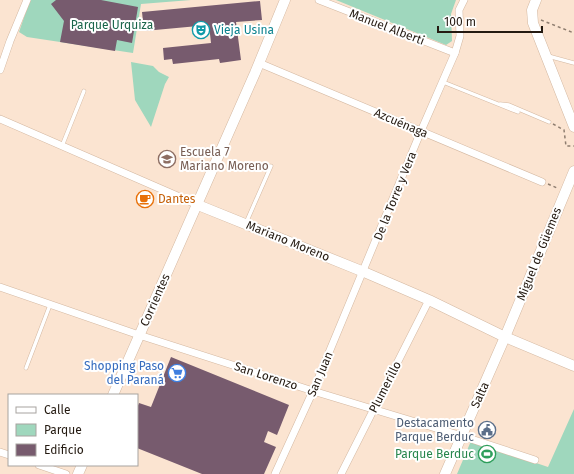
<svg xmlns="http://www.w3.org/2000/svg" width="574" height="474" font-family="'Fira Sans',sans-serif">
<rect width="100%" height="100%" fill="#fbe4d1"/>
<!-- green -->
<g fill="#9fd7bd">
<polygon points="30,0 191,0 141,4 133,53 27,37 19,32"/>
<polygon points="336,0 456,0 451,14 452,41 446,45"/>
<polygon points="131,62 153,66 159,72 169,77 165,84 151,127 135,100"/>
<polygon points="574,409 574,474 457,474 471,441 548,467"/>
</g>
<!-- building -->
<g fill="#775b6e">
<polygon points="56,0 101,0 138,7 132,43 117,40 115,51 60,42 64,21 51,4"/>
<polygon points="260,1 262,20 236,22 241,60 220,63 219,59 173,64 172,59 164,60 163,48 211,43 209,25 144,31 142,12"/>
<polygon points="171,357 289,405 277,435 268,431 264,442 276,447 264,474 202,474 137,448 137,408 139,403 151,407"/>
</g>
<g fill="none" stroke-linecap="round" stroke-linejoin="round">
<defs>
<g id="lane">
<polyline points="548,56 574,63"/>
<polyline points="443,82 518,112"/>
<polyline points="500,104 509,105 549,122"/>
<polyline points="62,146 84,91"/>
<polyline points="246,223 271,166"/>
<polyline points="26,368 50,305"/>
</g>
<g id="street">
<polyline points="319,0 455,53"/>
<polyline points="259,63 542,182"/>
<polyline points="0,70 10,41 27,0"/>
<polyline points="0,119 198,205"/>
<polyline points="0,287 139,335 313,391 462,436 535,460"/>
<polyline points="0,452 9,455"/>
<polyline points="39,465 66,474"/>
<polyline points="275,474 313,391 421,131 455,53 460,36 459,10 464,0"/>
<polyline points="341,474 429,300"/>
</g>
<g id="secondary">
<polyline points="536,0 532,10 533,23 574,127"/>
<polyline points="198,205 364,272 429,300 505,337 574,366"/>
<polyline points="113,395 255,73 285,0"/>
<polyline points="78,474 82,465"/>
<polyline points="445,474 505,337 574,171"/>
</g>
</defs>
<!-- lane casing -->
<use href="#lane" stroke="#d4b8a1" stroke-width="4.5"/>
<!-- street casing -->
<use href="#street" stroke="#d4b8a1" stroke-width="8"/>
<!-- secondary casing -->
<use href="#secondary" stroke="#d4b8a1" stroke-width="11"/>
<!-- path -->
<g stroke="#8e7d6f" stroke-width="1.5" stroke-dasharray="3 3" stroke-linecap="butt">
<polyline points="541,20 574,33"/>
<polyline points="553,124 564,130 566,146 574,146"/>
<polyline points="548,184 557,188"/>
</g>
<!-- lane -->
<use href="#lane" stroke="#fff" stroke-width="3.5"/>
<!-- street -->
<use href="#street" stroke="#fff" stroke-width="7"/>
<!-- secondary -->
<use href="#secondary" stroke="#fff" stroke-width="10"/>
</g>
<!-- icons -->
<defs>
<symbol id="theatre-ring" viewBox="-11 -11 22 22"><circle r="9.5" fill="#fff" stroke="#0f9aa8" stroke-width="1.5"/><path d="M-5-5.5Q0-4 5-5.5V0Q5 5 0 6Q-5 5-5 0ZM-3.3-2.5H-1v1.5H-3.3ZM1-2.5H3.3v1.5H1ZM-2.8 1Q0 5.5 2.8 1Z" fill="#0f9aa8"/></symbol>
<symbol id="school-ring" viewBox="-11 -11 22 22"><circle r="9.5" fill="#fff" stroke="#8d6e63" stroke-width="1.5"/><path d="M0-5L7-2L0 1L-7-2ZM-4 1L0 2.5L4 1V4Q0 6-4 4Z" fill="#8d6e63"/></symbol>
<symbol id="cafe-ring" viewBox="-11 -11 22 22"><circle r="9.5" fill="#fff" stroke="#e8710a" stroke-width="1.5"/><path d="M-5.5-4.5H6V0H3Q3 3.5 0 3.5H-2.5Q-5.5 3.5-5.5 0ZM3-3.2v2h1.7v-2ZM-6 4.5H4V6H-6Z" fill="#e8710a"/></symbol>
<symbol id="supermarket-ring" viewBox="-11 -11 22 22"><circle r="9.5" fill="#fff" stroke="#3f7fe0" stroke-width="1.5"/><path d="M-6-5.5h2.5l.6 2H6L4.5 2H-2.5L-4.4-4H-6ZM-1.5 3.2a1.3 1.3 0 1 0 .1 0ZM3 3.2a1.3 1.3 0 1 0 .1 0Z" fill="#3f7fe0"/></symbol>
<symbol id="civic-ring" viewBox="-11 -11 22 22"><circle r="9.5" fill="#fff" stroke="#5c6f8a" stroke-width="1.5"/><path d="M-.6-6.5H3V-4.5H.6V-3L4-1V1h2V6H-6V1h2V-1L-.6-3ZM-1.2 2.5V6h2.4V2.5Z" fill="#5c6f8a"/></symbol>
<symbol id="stadium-ring" viewBox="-11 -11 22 22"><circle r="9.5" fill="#fff" stroke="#2e9e5b" stroke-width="1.5"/><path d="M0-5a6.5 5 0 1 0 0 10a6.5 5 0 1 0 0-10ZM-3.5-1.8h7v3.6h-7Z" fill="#2e9e5b"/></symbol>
</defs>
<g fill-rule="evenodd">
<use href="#theatre-ring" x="191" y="20" width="20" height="20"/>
<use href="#school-ring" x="157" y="149" width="20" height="20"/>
<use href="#cafe-ring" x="135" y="189" width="20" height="20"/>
<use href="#supermarket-ring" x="167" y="363" width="20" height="20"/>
<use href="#civic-ring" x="477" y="420" width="20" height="20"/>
<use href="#stadium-ring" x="477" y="444" width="20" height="20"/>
</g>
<g text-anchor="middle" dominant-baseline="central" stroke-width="4" stroke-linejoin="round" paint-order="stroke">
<!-- park labels -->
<g font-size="12" fill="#1a664b" stroke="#fff">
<text x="112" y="25">Parque Urquiza</text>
</g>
<!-- street labels -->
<g font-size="12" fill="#241a11" stroke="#fff">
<text transform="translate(387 27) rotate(21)">Manuel Alberti</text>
<text transform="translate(401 123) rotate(23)">Azcuénaga</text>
<text transform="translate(395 196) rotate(-68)">De la Torre y Vera</text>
<text transform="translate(288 241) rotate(22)">Mariano Moreno</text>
<text transform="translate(539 254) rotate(-68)">Miguel de Güemes</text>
<text transform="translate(155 300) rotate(-66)">Corrientes</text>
<text transform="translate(320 374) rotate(-67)">San Juan</text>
<text transform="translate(266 376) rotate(18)">San Lorenzo</text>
<text transform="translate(385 387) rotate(-63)">Plumerillo</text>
<text transform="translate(480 395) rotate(-66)">Salta</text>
</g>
<!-- culture labels -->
<g font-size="12" fill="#0d838f" stroke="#fff" text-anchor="start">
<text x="214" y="30">Vieja Usina</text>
</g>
<!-- education labels -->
<g font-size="12" fill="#785e54" stroke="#fff" text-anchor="start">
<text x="180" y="152">Escuela 7<tspan x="180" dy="14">Mariano Moreno</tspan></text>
</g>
<!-- food labels -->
<g font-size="12" fill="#c56008" stroke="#fff" text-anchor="start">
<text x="158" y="199">Dantes</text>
</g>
<!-- shop labels -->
<g font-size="12" fill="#366cbe" stroke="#fff" text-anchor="end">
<text x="164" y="366">Shopping Paso<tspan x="164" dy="14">del Paraná</tspan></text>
</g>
<!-- service labels -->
<g font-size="12" fill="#4e5e75" stroke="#fff" text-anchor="end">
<text x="474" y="423">Destacamento<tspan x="474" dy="14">Parque Berduc</tspan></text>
</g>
<!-- leisure labels -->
<g font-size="12" fill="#27864d" stroke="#fff" text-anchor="end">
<text x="474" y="454">Parque Berduc</text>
</g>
</g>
<!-- legend -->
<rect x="8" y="394" width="130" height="72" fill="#ffffff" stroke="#a7a3a0"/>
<rect x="16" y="407" width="20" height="6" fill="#ffffff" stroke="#a7a3a0"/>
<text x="44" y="414" font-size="12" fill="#241a11">Calle</text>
<rect x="16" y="424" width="20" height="12" fill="#9fd7bd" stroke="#a7a3a0"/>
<text x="44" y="434" font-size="12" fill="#241a11">Parque</text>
<rect x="16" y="444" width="20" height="12" fill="#775b6e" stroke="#a7a3a0"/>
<text x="44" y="454" font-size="12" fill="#241a11">Edificio</text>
<!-- scale -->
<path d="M438 26v6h104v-6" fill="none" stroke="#241a11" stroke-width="2"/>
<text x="444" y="26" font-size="12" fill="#241a11" stroke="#ffffff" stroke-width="3" paint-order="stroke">100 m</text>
</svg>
